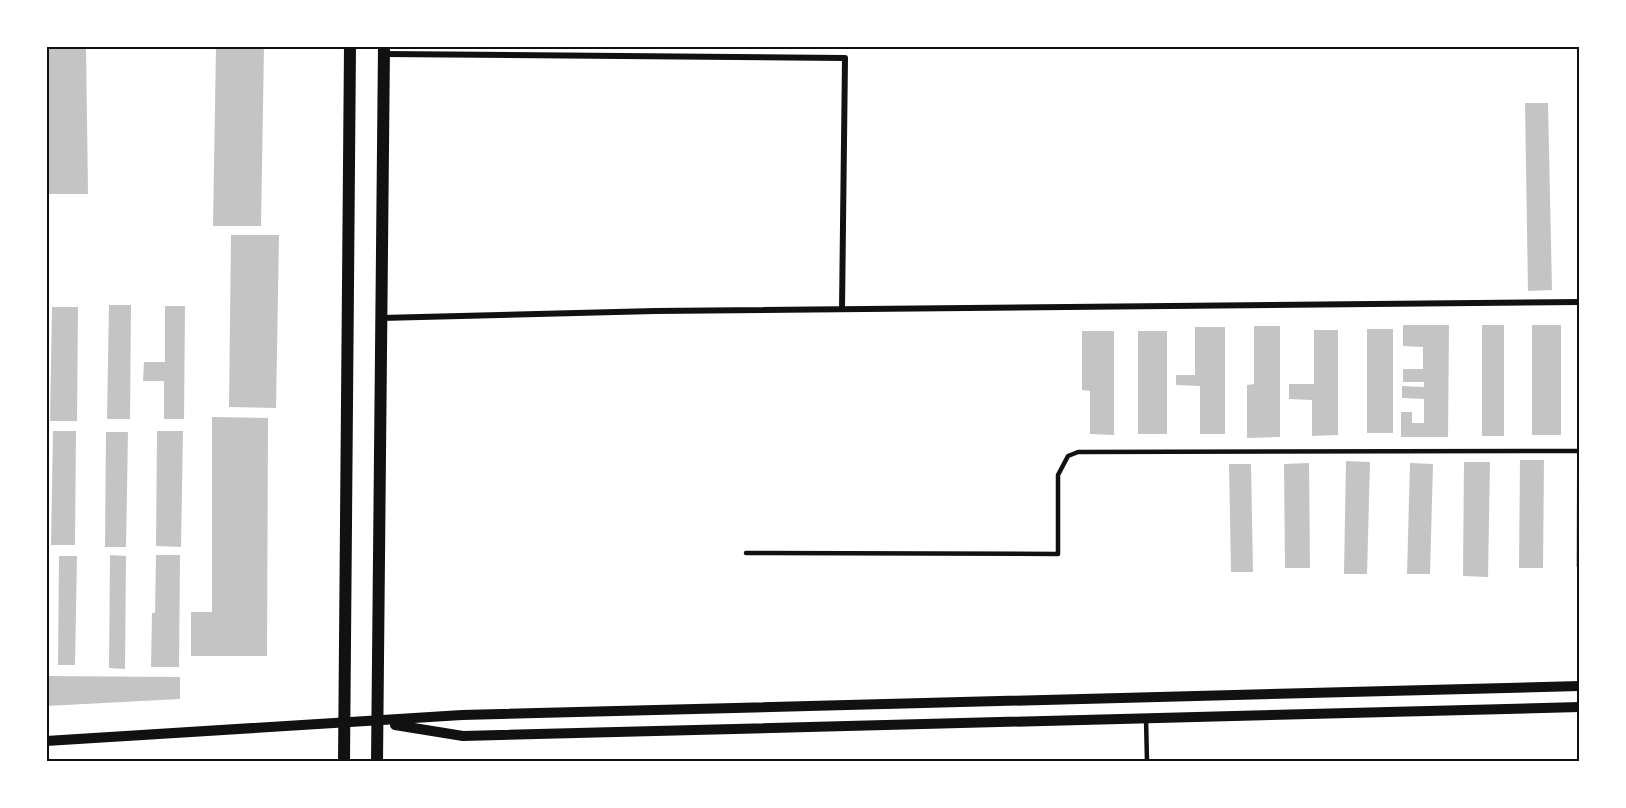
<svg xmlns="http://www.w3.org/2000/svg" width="1626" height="808" font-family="'Nunito Sans',sans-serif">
<rect width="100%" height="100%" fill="#fff"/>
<!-- building -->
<g fill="#c4c4c4">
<polygon points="46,46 86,46 88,194 46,194"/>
<polygon points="216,46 264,46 261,226 213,226"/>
<polygon points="1525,103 1548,103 1552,290 1528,291"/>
<polygon points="231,235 279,235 276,408 229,407"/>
<polygon points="109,305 131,305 130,419 107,419"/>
<polygon points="165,306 185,306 184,419 164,419 164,381 143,381 144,362 165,362"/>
<polygon points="52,307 78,307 77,421 50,421"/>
<polygon points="1403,325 1449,325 1448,437 1401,437 1401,412 1412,412 1412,423 1424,423 1424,399 1402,398 1402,386 1424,387 1424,382 1403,382 1403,369 1423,369 1423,347 1403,346"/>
<rect x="1482" y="325" width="22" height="111"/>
<rect x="1532" y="325" width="29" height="110"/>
<polygon points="1254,326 1280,326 1280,437 1247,438 1247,385 1254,384"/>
<polygon points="1195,327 1225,327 1225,434 1200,434 1200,386 1176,385 1176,375 1195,375"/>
<rect x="1367" y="329" width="26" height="104"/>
<polygon points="1314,330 1338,330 1338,435 1312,436 1312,400 1289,399 1289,384 1314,384"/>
<polygon points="1082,331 1114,331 1114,435 1090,434 1090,391 1082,390"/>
<rect x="1138" y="331" width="29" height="103"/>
<polygon points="212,417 268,418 267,656 191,656 191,612 212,612"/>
<polygon points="53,431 76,431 75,545 51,545"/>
<polygon points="157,431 183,431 181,547 156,546"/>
<polygon points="106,432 128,432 126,547 105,547"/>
<polygon points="1520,460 1544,460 1543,568 1519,568"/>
<polygon points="1346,461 1370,462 1367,574 1344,574"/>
<polygon points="1464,462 1490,462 1488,577 1463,576"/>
<polygon points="1309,463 1310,568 1285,568 1284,464"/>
<polygon points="1410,463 1433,464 1430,574 1407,574"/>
<polygon points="1229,464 1251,464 1253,572 1231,572"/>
<polygon points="1577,467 1580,467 1580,567 1576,567"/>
<polygon points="110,555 126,556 125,669 109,668"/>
<polygon points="156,555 180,555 179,667 151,667 152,613 155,613"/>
<polygon points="59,556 77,556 75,665 58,665"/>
<polygon points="46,676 180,677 180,699 46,706"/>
</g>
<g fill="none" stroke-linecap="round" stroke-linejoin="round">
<!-- service -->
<g stroke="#111" stroke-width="4.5">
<polyline points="746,553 1058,554 1058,475 1068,456 1078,452 1580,451"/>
<polyline points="1146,718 1147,762"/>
</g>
<!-- minor -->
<g stroke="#111" stroke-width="6">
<polyline points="384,54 845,58 842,309"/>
<polyline points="381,318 655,311 1580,302"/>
</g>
<!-- tertiary -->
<g stroke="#111" stroke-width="10">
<polyline points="395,725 463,736 1580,707"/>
<polyline points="46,741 462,715 1580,686"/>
</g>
<!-- secondary -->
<g stroke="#111" stroke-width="12">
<polyline points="344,762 350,46"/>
<polyline points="377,762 384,46"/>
</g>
</g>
<!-- border -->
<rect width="1626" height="808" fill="none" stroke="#ffffff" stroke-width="96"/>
<rect x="48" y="48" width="1530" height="712" fill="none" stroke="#111" stroke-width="2"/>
</svg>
